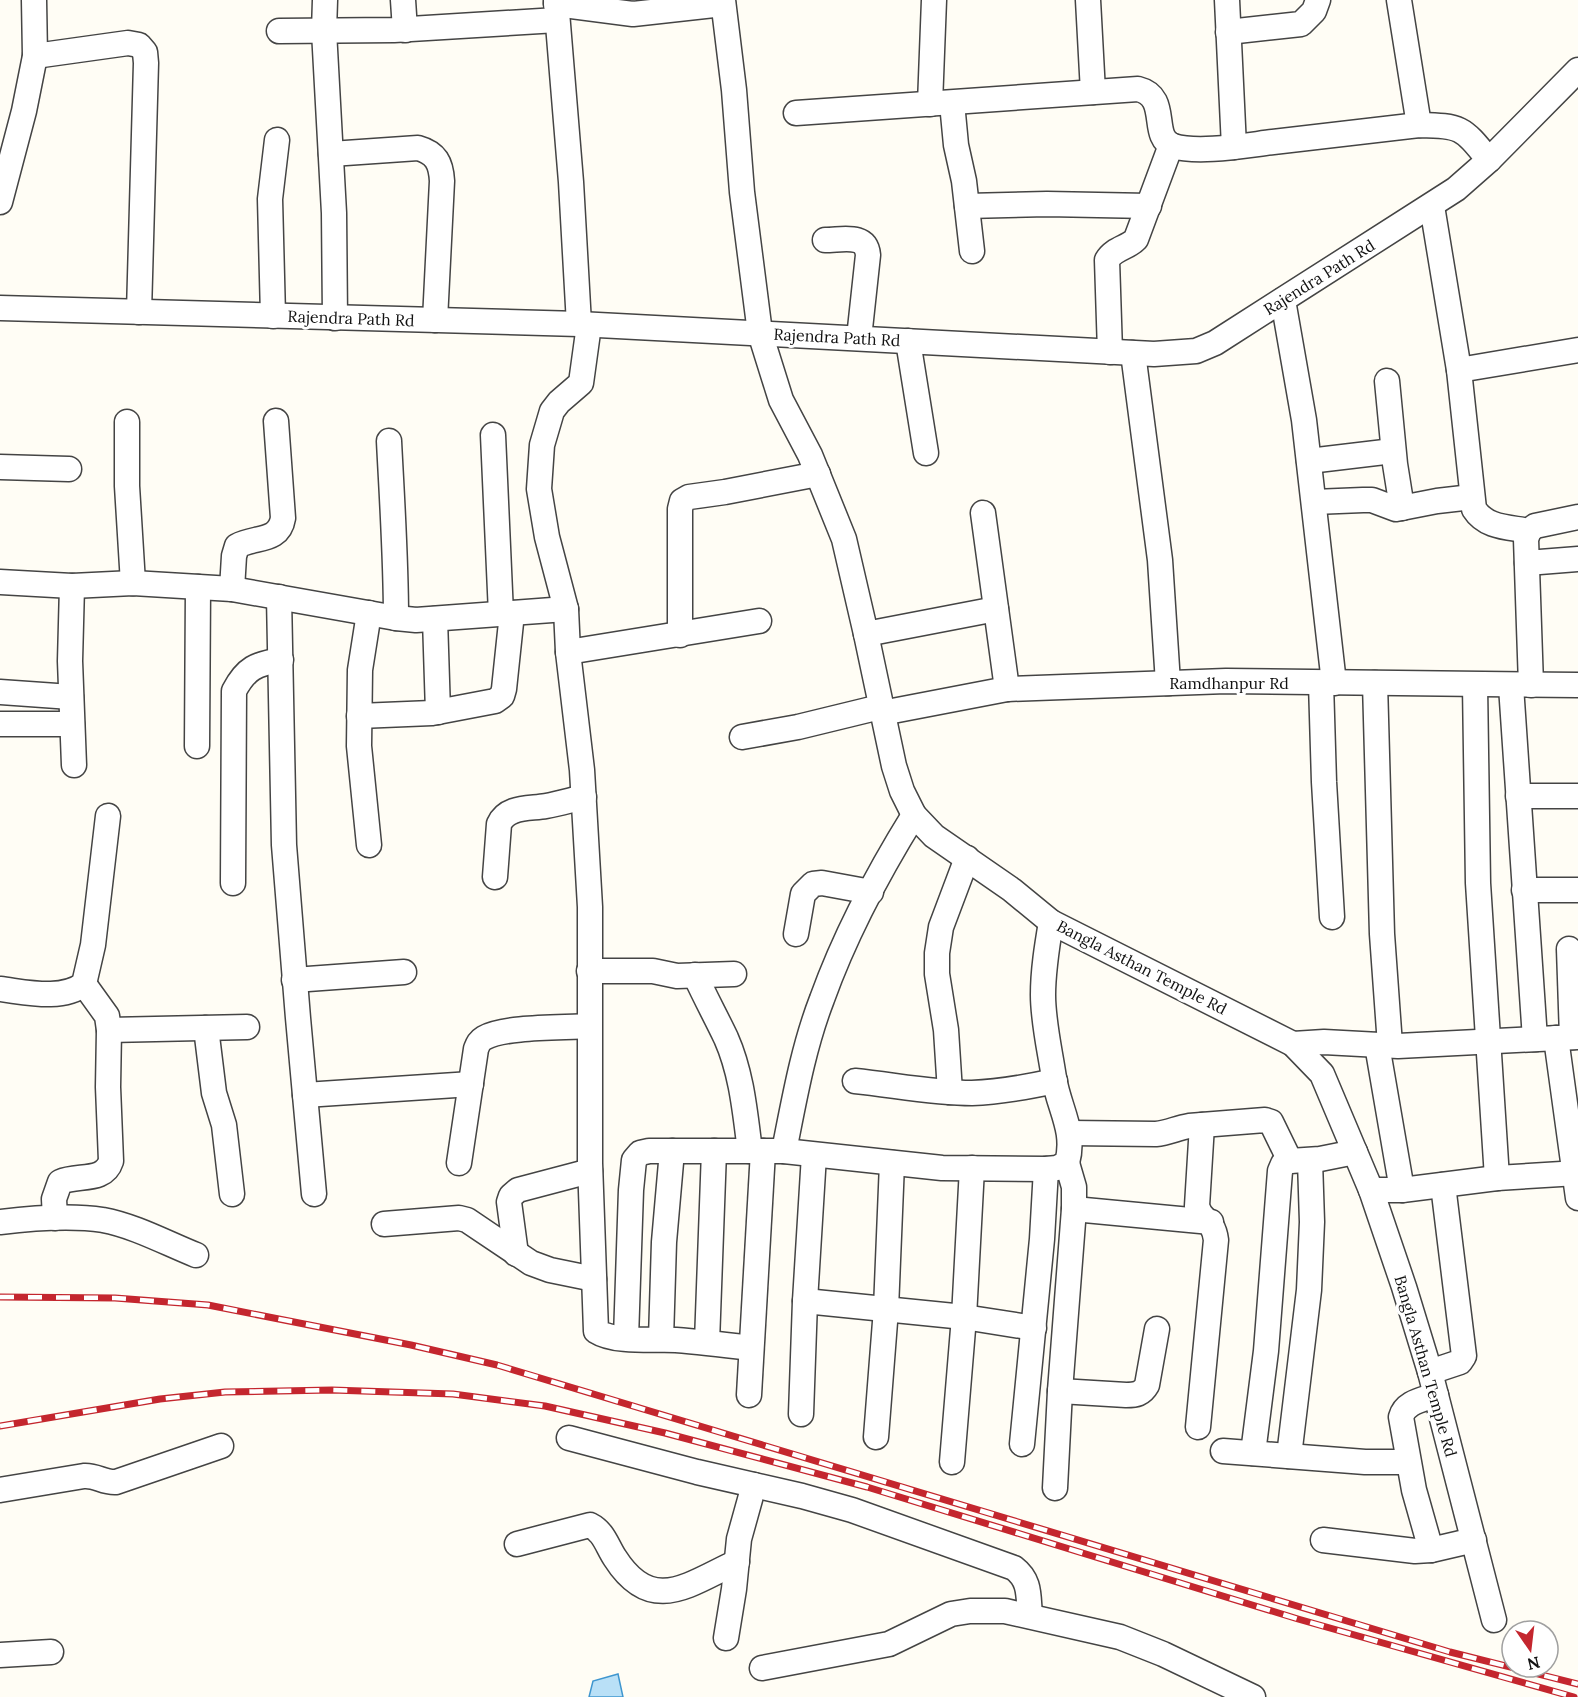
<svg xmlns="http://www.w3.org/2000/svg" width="1578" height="1697" font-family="Lora,serif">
<rect width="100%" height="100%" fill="#fffdf5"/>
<!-- water -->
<polygon fill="#b9e0f7" stroke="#3f96cf" stroke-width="1.5" points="618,1674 623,1697 589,1697 593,1681"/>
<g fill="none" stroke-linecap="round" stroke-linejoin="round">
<defs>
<g id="minor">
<polyline points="325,0 324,31 334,213 335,318"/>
<polyline points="403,0 405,30"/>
<polyline points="556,0 571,182 579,324"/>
<polyline points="723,0 734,90 742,192 760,333 781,400 810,455 844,539 866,634 894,766 902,791 914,815 934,836 1012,890 1051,922 1293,1044 1322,1074 1371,1190 1404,1287 1430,1372 1494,1620"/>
<polyline points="1088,0 1093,92"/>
<polyline points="1227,0 1234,147"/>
<polyline points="1399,0 1419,125"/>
<polyline points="556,4 633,14 723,4"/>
<polyline points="279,31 394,30 557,20"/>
<polyline points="1228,32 1301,24 1314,11 1318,0"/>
<polyline points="35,56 128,43 139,45 145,52 146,63 139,312"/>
<polyline points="952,103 956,145 964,181 972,251"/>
<polyline points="930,104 934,0"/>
<path d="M 796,113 L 1138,89 C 1171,97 1149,137 1173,146 C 1199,154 1247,145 1273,142 C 1322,136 1370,131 1419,125 C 1462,126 1462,127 1489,160"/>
<path d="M 331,154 L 418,148 C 436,153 441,163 442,181 L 435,320"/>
<polyline points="0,202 24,111 35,56 34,0"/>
<polyline points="967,206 1047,204 1149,206"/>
<path d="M 1432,206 L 1459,370 L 1474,509 C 1486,528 1509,527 1529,531"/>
<path d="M 825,240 C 843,240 866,233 868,255 L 859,338"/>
<polyline points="1283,300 1304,420 1334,683"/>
<polyline points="0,308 579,324 1154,354 1196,351 1215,343 1456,189 1489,160 1578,70"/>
<polyline points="273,316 270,199 277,140"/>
<path d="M 589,325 L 581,383 L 559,402 L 552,411 L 542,445 L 539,489 L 547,537 L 566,609 L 568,652 L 582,770 L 590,907 L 590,1163 L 596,1331 C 615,1343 653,1339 676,1340 C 701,1342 726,1345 751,1348"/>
<polyline points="908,341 926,453"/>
<path d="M 1110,352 L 1107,260 C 1114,248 1128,248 1136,239 L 1171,145"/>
<polyline points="1133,353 1160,560 1168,683"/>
<polyline points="1459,370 1578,350"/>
<polyline points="1387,381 1395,464 1402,508"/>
<polyline points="127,422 127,486 133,583"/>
<polyline points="493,435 501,614"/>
<path d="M 389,441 C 392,500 396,559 396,618"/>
<polyline points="1309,461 1393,451"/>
<polyline points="0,467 69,469"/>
<polyline points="1314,502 1363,500 1372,500 1396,509 1437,501 1472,497"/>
<polyline points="983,513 1007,689"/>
<polyline points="1527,563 1578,559"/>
<polyline points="0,582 72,586 133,583 232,589 396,618 416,620 566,609"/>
<polyline points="72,586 70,661 74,765"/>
<path d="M 232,589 L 234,556 L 237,546 C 255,536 279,543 283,518 L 276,421"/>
<polyline points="279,597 284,845 298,1018 314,1194"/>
<polyline points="369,613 360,670 359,746 369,845"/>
<polyline points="435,619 438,712"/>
<polyline points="866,634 996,609"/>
<polyline points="680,635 680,509 682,501 689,497 725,492 818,474"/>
<polyline points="568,652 759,621"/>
<polyline points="1321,683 1324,782 1332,917"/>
<polyline points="1375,683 1382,934 1390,1045"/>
<polyline points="1475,685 1478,883 1497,1178"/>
<polyline points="1531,685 1526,539 1529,531 1535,526 1578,517"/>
<polyline points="1511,686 1535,1039"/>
<polyline points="0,692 71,697"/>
<polyline points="882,713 1007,689 1226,681 1578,685"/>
<polyline points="359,716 432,713 495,701 502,696 504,689 512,613"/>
<polyline points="0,724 72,724"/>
<polyline points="742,737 798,727 880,707"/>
<polyline points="197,746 198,587"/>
<polyline points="1518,796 1578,796"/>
<path d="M 495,877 L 499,824 C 507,806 529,809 546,806 C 558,804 571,800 584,797"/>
<path d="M 233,883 L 234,691 C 246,668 256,664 281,660"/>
<polyline points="1524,890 1578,890"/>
<polyline points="796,934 803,894 813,884 822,883 871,892"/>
<polyline points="1569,949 1572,1037"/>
<polyline points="589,971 653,971 677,976 734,974"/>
<path d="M 695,975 C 705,997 716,1017 726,1038 C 742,1074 745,1113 750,1151"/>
<polyline points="294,980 404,972"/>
<path d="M 0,989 C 26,992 62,1001 84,984 L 93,945 L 108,816"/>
<polyline points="206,1028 214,1093 224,1125 232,1194"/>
<polyline points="109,1030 247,1027"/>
<polyline points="1556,1038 1578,1198"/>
<polyline points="1293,1044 1324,1042 1398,1046 1578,1037"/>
<polyline points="1377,1045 1402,1190"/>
<path d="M 855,1081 C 894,1085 933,1093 972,1093 C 1000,1092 1027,1087 1055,1081"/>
<polyline points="950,1092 946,1030 937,974 937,953 941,927 967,858"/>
<polyline points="305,1095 471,1084"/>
<path d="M 1070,1133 L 1156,1134 C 1168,1133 1177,1128 1189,1126 L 1265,1120 L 1271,1122 L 1290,1161"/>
<path d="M 784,1151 C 794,1101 803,1048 822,999 C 845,935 878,873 914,815"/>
<path d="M 459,1163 L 476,1049 C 478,1044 479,1041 484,1038 C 505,1026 564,1028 589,1026"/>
<polyline points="1371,1190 1402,1190 1497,1178 1578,1173"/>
<polyline points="1074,1209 1211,1222"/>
<path d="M 55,1218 L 54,1199 L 60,1182 C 78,1174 104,1183 111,1161 L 108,1087 L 109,1030 L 107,1016 L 84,984"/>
<path d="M 0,1222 C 34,1218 70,1215 103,1220 C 135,1226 166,1243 196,1255"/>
<polyline points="384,1224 459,1218 467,1220 531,1263 550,1270 594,1279"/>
<polyline points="516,1254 509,1202 511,1196 518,1190 590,1171"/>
<polyline points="805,1301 964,1317 1034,1328"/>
<path d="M 626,1338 L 631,1190 L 634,1160 L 640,1153 L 649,1151 L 784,1151 L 942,1168 L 1046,1169 L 1057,1168 L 1067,1163 C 1076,1131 1059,1109 1054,1078 C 1050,1051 1043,1022 1043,995 C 1043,970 1047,946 1051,922"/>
<polyline points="661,1339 664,1242 672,1151"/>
<polyline points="707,1342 714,1151"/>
<polyline points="1430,1372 1460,1362 1464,1356 1443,1185"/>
<path d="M 1060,1391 L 1126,1395 C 1136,1395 1142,1394 1147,1385 L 1157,1329"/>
<polyline points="749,1395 763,1151"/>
<polyline points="801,1414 805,1301 814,1155"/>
<path d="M 1198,1427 L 1216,1240 C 1213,1217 1201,1223 1197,1206 L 1202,1125"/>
<polyline points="876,1437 886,1309 892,1163"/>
<path d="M 569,1438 L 697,1472 L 802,1496 L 852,1510 L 1014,1568 C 1031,1581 1028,1596 1030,1616"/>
<polyline points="1022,1444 1042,1239 1046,1169"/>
<polyline points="1223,1451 1365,1462 1408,1462"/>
<polyline points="1253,1453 1266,1351 1280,1171 1283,1164 1290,1161 1320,1159 1355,1152"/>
<polyline points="1289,1456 1309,1290 1312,1222 1310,1161"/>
<polyline points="952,1462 964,1317 972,1168"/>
<polyline points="1055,1488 1060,1391 1074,1209 1074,1187 1067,1163"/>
<path d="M 0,1490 L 84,1476 C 96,1475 104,1483 116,1482 L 221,1446"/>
<polyline points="1323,1540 1415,1551 1431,1550 1474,1540"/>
<path d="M 517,1544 L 590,1525 C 604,1532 607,1546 615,1558 C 652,1616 689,1584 737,1562"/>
<path d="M 1431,1550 L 1414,1490 L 1401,1417 C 1405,1402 1422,1400 1436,1395"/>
<polyline points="726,1638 734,1589 739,1539 754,1485"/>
<polyline points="0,1655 51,1652"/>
<polyline points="762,1668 889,1644 951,1614 970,1611 1005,1611 1120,1637 1163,1654 1253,1697"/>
</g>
</defs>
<!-- minor casing -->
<use href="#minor" stroke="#444" stroke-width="27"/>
<!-- minor -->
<use href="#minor" stroke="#fff" stroke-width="24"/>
<defs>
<g id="rail">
<polyline points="0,1297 115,1298 208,1305 411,1345 497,1365 1450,1652 1578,1684"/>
<polyline points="0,1426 160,1399 225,1392 332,1390 453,1394 545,1406 665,1433 867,1487 1298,1619 1574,1697"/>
</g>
</defs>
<!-- rail casing -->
<use href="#rail" stroke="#c4262e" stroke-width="7"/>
<!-- rail -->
<use href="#rail" stroke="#fff" stroke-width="4.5" stroke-dasharray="14" stroke-linecap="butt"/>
</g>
<g text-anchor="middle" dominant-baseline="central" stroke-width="6" stroke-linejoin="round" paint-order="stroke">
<!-- street labels -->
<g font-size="16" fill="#111" stroke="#fff">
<text transform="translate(1319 277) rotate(-32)">Rajendra Path Rd</text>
<text transform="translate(351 318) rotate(2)">Rajendra Path Rd</text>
<text transform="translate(837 337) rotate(3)">Rajendra Path Rd</text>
<text x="1229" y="683">Ramdhanpur Rd</text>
<text transform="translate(1142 967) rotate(27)">Bangla Asthan Temple Rd</text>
<text transform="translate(1426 1366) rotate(74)">Bangla Asthan Temple Rd</text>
</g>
</g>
<!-- north arrow -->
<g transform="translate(1530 1649) rotate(166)"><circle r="28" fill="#ffffff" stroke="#a0a0a0" stroke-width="1.5"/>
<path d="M0-4.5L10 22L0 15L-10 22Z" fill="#c4262e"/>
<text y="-9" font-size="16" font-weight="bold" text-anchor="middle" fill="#111111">N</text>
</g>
</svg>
